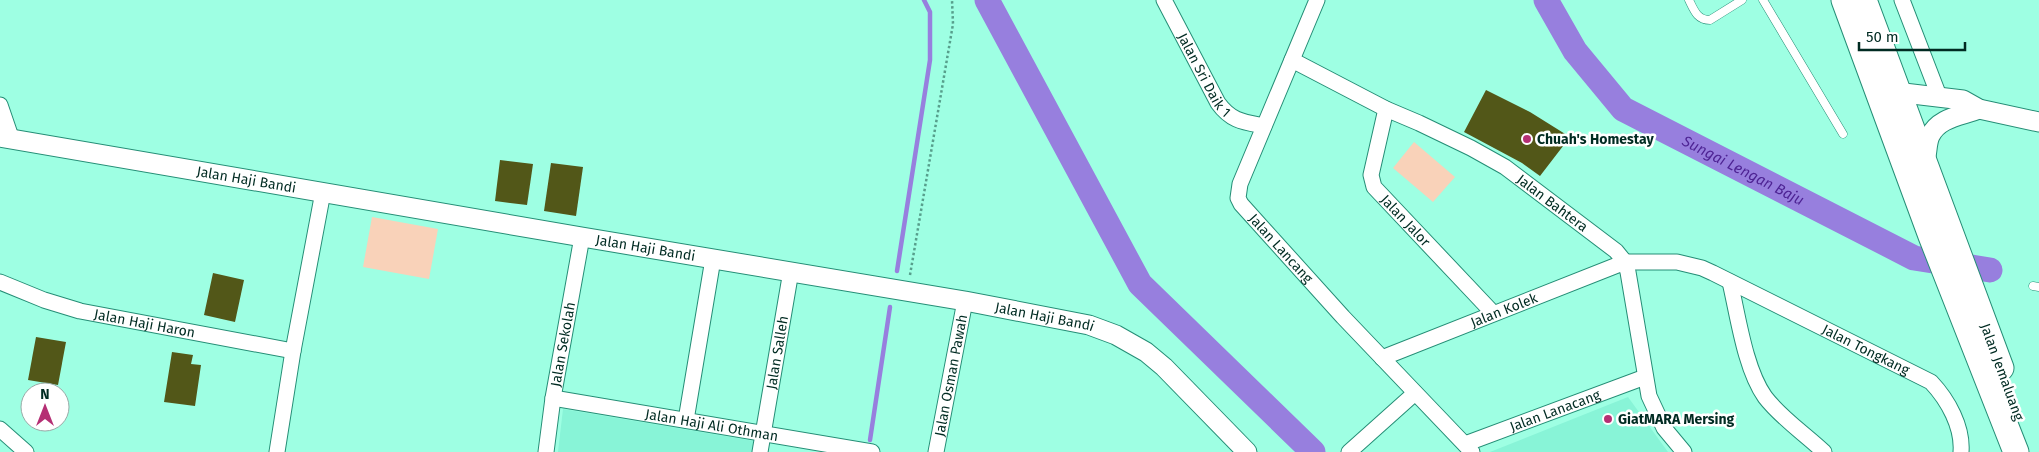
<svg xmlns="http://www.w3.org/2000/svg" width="2039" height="452" font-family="'Fira Sans',sans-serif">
<rect width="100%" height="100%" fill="#9effe3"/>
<!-- built -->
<g fill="#88f4d7">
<polygon points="1628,397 1668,452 1490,452"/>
<polygon points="563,409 754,441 752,452 558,452"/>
</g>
<!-- green -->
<g fill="#f9d2b9">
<polygon points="1414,142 1455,177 1433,202 1393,168"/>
<polygon points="372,217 438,229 429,279 363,267"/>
</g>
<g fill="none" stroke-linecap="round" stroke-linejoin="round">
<!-- stream -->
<g stroke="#977fde" stroke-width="4.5">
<polyline points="897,271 930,60 930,12 924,0"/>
<polyline points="870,440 890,307"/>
</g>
<!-- river -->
<g stroke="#977fde" stroke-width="25">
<polyline points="987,0 1140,284 1313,452"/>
<path id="s1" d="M 1546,0 L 1575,51 L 1623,109 L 1914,258 L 1990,270"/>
</g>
</g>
<!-- building -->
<g fill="#525718">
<polygon points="1486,90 1530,112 1570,137 1540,176 1522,163 1464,132"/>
<polygon points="500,160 533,164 527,205 495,201"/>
<polygon points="551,163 583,167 576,216 544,211"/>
<polygon points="213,273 244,280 235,322 204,315"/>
<polygon points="36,337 66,342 58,385 28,380"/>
<polygon points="172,352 193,355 191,364 201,365 195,406 164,402"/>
</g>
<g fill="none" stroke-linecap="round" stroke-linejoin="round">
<defs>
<g id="service">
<path d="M 1689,0 C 1694,10 1697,20 1710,20 L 1742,0"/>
<polyline points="1763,0 1843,134"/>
<polyline points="2033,286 2039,287"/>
</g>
<g id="minor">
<path id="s2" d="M 1164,0 L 1218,103 C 1231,121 1243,122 1264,126"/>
<path id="s3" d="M 1317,0 L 1240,184 L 1238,198 L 1241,204 L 1343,317 L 1472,452"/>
<polyline points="1902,0 1939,96"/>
<path id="s4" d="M 1292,60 L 1386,109 L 1419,123 L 1471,148 L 1505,167 L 1616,251 L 1625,262 L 1628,272 L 1649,396 L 1664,428 L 1684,452"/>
<polyline points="0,105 12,140"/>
<path id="s5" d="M 1386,109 L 1371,175 L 1374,187 L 1493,313"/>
<path id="s6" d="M 0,282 L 44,300 L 80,311 L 293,351"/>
<path d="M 1730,282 C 1738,316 1745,369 1765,397 C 1781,418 1805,434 1824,452"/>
<path id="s7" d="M 1382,358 L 1625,262 L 1677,262 L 1702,268 L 1713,273 L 1931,382 C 1948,400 1963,427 1961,452"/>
<path id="s8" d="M 553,398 L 872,452"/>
<polyline points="686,420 713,259"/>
<polyline points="0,429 26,452"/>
<path id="s9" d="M 1465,444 L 1645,377"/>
<polyline points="277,452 293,351 323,192"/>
<path id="s10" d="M 546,452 L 553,398 L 582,237"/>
<path id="s11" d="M 760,452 L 791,271"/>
<path id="s12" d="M 936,452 L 965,301"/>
<polyline points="1349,452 1415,393"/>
</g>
<g id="tertiary">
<polyline points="1887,91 1963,100 1979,109 2039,122"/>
<path id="s13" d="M 0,137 L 582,237 L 965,301 L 1089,325 L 1116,335 L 1146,352 L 1164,367 L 1247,452"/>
<path d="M 1924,163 C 1928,154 1926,145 1930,136 C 1939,117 1962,116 1979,109"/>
</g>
<g id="trunk">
<polyline points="1844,0 1931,236 2016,452"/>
<polyline points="1864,0 2001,368"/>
</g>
</defs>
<!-- service casing -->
<use href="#service" stroke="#258e76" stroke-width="9"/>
<!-- minor casing -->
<use href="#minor" stroke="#258e76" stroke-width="17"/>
<!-- tertiary casing -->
<use href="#tertiary" stroke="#258e76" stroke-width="21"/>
<!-- trunk casing -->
<use href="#trunk" stroke="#258e76" stroke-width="27"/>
<!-- path -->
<polyline stroke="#579f8c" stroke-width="2.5" stroke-dasharray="2.5 2.5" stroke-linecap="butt" points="910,275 953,24 952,0"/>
<!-- service -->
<use href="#service" stroke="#fff" stroke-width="8"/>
<!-- minor -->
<use href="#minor" stroke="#fff" stroke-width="15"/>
<!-- tertiary -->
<use href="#tertiary" stroke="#fff" stroke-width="19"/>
<!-- trunk -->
<use href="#trunk" stroke="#fff" stroke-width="25"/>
</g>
<!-- markers -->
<g fill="#b52f74" stroke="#fff" stroke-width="2">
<circle cx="1527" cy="139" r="5"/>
<circle cx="1608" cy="419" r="5"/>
</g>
<g text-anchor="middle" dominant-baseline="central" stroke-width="5" stroke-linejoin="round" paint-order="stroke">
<!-- street labels -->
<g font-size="14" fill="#002b22" stroke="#fff">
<text stroke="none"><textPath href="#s2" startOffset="85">Jalan Sri Daik 1</textPath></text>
<text stroke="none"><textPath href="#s13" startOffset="250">Jalan Haji Bandi</textPath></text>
<text stroke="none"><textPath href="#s4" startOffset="298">Jalan Bahtera</textPath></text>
<text stroke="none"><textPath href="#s5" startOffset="126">Jalan Jalor</textPath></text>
<text stroke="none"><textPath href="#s13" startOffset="655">Jalan Haji Bandi</textPath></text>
<text stroke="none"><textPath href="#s3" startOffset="280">Jalan Lancang</textPath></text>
<text stroke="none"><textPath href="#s7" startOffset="131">Jalan Kolek</textPath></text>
<text stroke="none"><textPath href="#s13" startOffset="1060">Jalan Haji Bandi</textPath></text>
<text stroke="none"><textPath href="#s6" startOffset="151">Jalan Haji Haron</textPath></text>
<text stroke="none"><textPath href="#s10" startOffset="109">Jalan Sekolah</textPath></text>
<text stroke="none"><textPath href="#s7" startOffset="522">Jalan Tongkang</textPath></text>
<text stroke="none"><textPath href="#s11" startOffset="101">Jalan Salleh</textPath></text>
<text transform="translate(2002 372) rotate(70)">Jalan Jemaluang</text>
<text stroke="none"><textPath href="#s12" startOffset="78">Jalan Osman Pawah</textPath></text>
<text stroke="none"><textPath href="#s9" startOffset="96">Jalan Lanacang</textPath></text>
<text stroke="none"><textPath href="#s8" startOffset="161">Jalan Haji Ali Othman</textPath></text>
</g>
<!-- poi labels -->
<g font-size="14" font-weight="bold" fill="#002b22" stroke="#fff" text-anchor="start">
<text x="1537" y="139">Chuah's Homestay</text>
<text x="1618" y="419">GiatMARA Mersing</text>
</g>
<!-- water labels -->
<g font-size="15" font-style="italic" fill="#4e2494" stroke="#fff">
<text stroke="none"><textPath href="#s1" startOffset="269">Sungai Lengan Baju</textPath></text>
</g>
</g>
<!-- north arrow -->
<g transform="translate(45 407)"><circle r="24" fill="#ffffff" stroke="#99aaa7"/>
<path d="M0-4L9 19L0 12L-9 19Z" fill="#b52f74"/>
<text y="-8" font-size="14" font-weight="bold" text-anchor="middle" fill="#002b22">N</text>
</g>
<!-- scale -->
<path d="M1859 42v8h106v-8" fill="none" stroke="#002b22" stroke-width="2.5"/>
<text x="1866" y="42" font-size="15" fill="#002b22" stroke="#ffffff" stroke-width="4" paint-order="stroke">50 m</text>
</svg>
